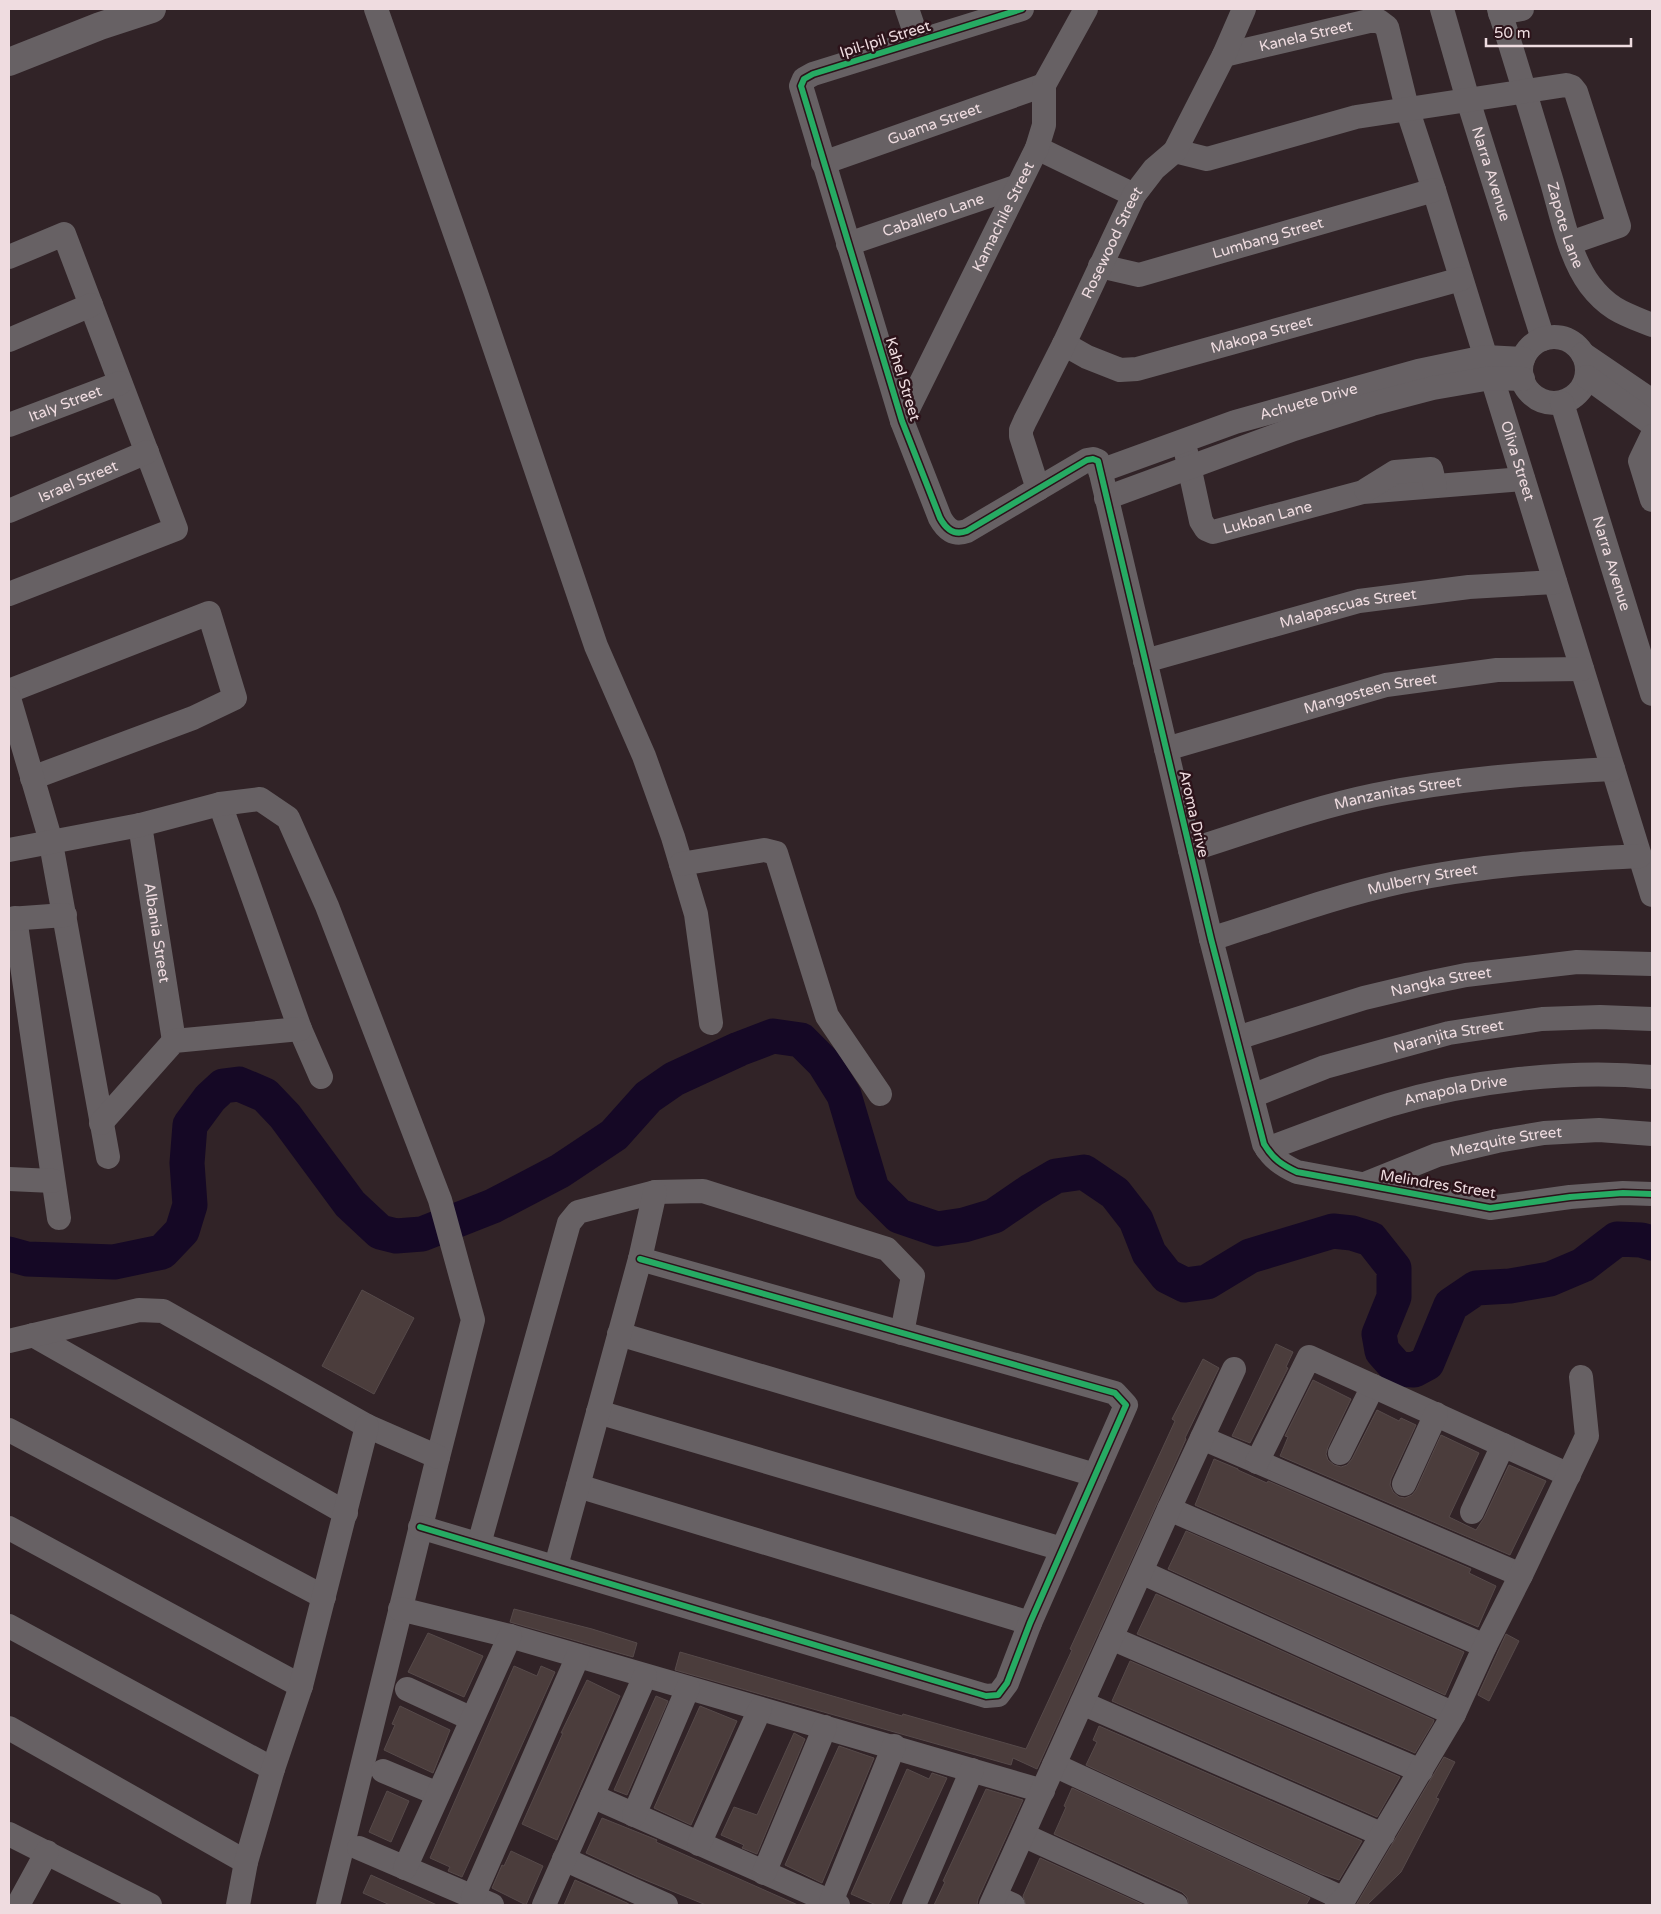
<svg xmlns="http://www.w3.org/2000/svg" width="1661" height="1914" font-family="'Varela Round',sans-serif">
<rect width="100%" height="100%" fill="#312327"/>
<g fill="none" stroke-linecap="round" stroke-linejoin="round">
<!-- river -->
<polyline stroke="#150825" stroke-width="35" points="9,1254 27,1259 114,1262 162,1252 182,1231 190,1205 187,1163 190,1125 210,1098 223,1086 239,1084 265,1095 285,1116 350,1204 380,1232 396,1236 422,1234 493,1206 560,1171 614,1135 648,1097 674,1079 739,1049 773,1036 801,1040 824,1063 844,1095 872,1189 899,1216 937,1229 964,1225 994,1216 1032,1190 1056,1176 1084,1172 1115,1193 1136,1220 1149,1253 1167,1276 1185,1285 1207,1282 1250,1256 1333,1231 1352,1233 1371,1239 1394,1268 1394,1297 1379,1334 1382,1351 1398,1369 1414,1370 1427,1363 1451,1305 1476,1288 1510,1286 1550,1279 1583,1265 1617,1239 1641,1240 1652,1243"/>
</g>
<!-- building -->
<g fill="#4b3d3c" stroke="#564a4a">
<polygon points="362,1290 414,1318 374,1394 322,1366"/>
<polygon points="1276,1344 1293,1352 1286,1367 1288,1368 1250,1443 1232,1436"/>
<polygon points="1203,1359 1219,1368 1185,1438 1186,1439 1037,1769 1013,1758 1011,1765 675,1670 680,1652 902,1716 903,1714 1026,1749 1072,1650 1070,1649 1175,1421 1172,1419"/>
<polygon points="1313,1380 1351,1399 1328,1447 1326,1454 1328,1460 1334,1465 1341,1467 1347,1465 1352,1459 1377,1410 1399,1421 1401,1418 1416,1425 1391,1479 1390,1485 1393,1492 1399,1497 1405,1498 1412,1495 1416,1490 1441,1435 1479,1453 1449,1517 1476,1530 1484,1518 1509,1465 1546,1481 1510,1555 1280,1456 1288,1437 1285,1436"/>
<polygon points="1214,1459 1238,1469 1238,1470 1267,1483 1268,1481 1471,1569 1469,1573 1496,1586 1478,1627 1197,1506 1195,1505"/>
<polygon points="1186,1531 1464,1652 1445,1695 1168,1569"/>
<polygon points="1156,1594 1434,1720 1433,1723 1415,1753 1137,1634"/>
<polygon points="514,1609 592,1629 637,1643 633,1657 510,1622"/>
<polygon points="428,1633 483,1656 464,1697 408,1672"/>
<polygon points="1506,1634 1519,1641 1489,1701 1478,1695"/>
<polygon points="1130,1661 1400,1777 1377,1817 1112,1701"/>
<polygon points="514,1666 537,1676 541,1666 555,1672 462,1877 448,1871 450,1867 430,1858"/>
<polygon points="587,1680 620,1696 557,1840 522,1824 563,1733 561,1733"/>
<polygon points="656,1696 668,1701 627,1795 614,1790"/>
<polygon points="400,1706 450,1730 433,1773 384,1750 395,1725 392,1724"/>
<polygon points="700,1706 737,1721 691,1825 654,1808"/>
<polygon points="1099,1726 1362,1841 1339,1880 1322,1874 1086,1765 1097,1742 1093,1740"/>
<polygon points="794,1733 805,1739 757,1854 742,1848 744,1845 721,1835 734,1807 757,1815"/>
<polygon points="839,1746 874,1758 822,1883 785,1865"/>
<polygon points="1444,1757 1455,1762 1436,1798 1439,1799 1401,1872 1367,1905 1356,1905"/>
<polygon points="907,1769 929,1779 932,1773 947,1778 888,1905 876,1905 851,1894"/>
<polygon points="1072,1788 1310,1898 1306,1905 1189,1905 1187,1897 1182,1892 1054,1834 1066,1807 1064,1806"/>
<polygon points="986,1789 1023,1800 978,1899 977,1905 934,1905 945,1882 943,1881"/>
<polygon points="387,1791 409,1801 391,1842 369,1832"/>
<polygon points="602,1818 657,1840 656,1842 798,1905 706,1905 638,1877 586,1853"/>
<polygon points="511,1851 543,1866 526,1905 492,1888 502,1865 504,1866"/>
<polygon points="1040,1858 1144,1905 1026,1905 1023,1896"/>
<polygon points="371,1875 437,1905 390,1905 363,1893"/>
<polygon points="575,1880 627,1903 630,1905 564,1905"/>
</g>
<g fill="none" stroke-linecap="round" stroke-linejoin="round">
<!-- minor -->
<g stroke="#676164" stroke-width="24">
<polyline points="376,9 475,290 596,646 644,756 673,837 696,914 711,1023"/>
<polyline points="907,9 918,41"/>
<path d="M 1022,9 L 813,74 L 804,79 L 801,86 L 902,421 L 940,518 C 946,529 954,536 967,531 L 1087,460 L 1093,459 L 1098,461 L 1211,939 L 1264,1144 C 1273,1159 1282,1165 1297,1172 L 1490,1208 L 1570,1197 L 1623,1193 L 1652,1194"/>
<path id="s1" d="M 1442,9 L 1468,100 L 1543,339"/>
<path id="s2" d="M 1499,9 C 1517,65 1534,122 1551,179 C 1561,212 1569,257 1590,285 C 1609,310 1625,314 1652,325"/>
<polyline points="1500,13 1522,9"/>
<path id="s3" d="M 1224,55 L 1369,21 L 1379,21 L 1387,27 L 1407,108 L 1434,190 L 1652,895"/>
<polyline points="1037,148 1134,195"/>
<polyline points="1175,151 1207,159 1356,117 1566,85 1572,87 1576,92 1619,226 1570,243"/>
<path id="s4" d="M 823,163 L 1044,85"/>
<path id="s5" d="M 848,244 L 1018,186"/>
<polyline points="9,257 64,234 176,529 9,594"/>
<path id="s6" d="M 1100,266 L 1139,275 L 1434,190"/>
<circle cx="1554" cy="370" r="33"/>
<polyline points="9,340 91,305"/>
<path id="s7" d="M 1064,344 L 1087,357 L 1120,370 L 1137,369 L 1461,279"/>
<polyline points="1583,354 1652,401"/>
<polyline points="1587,377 1652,424"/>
<path id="s8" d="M 1562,403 L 1652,694"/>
<path id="s9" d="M 902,421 L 1037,148 L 1044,125 L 1044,85 L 1086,9"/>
<path id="s10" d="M 9,425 L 120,383"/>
<polyline points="1652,436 1640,461 1652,500"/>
<path id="s11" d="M 1186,452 L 1201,521 L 1206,529 L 1213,532 L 1363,492 L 1523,479"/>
<path id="s12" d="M 1100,471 L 1235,422 L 1418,371 L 1485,357 L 1523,359"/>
<path id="s13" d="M 1038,489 L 1021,436 L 1021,430 L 1025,421 L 1064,344 L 1134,195 L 1154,169 L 1175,151 L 1224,55 L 1244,9"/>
<polyline points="1366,490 1395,472 1431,469 1435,486"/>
<polyline points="1106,498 1294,429 1372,404 1433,388 1491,378 1523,379"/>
<path id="s14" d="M 9,511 L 147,452"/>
<path id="s15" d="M 1145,661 L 1359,601 L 1469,587 L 1555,582"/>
<polyline points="9,691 209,613 235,698 193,718 32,778"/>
<polyline points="9,698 50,838 108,1157"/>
<path id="s16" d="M 1166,749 L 1386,685 L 1497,670 L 1582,669"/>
<polyline points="220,804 300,1029 321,1077"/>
<path id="s17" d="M 140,825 L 174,1041"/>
<polyline points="9,850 140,825 220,804 260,799 288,818 327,906 440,1200 473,1320 438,1457 328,1905"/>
<path id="s18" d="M 1190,850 C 1251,831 1312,808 1375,795 C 1454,779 1533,773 1613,769"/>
<polyline points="681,864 764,850 776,853 827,1016 880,1094"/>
<polyline points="15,918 59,1218"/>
<polyline points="9,919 65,915"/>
<path id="s19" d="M 1211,939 C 1274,919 1336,896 1400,882 C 1479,865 1560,860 1640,856"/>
<path id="s20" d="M 1237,1038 L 1364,998 L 1427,983 L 1466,975 L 1577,962 L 1652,964"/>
<path id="s21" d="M 1252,1096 L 1325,1067 L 1449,1033 L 1542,1019 L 1600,1017 L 1652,1019"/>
<polyline points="101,1123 174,1041 300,1029"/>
<path id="s22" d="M 1267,1149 C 1308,1134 1348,1118 1389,1105 C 1468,1081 1570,1069 1652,1077"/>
<polyline points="9,1179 53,1181"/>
<path id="s23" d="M 1365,1184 L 1437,1155 L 1497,1141 L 1544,1133 L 1599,1130 L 1652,1134"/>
<polyline points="619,1334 1095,1475"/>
<polyline points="33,1335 346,1513"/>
<polyline points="9,1341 139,1310 163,1311 367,1426 438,1457"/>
<polyline points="598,1412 1062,1549"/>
<polyline points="9,1430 324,1597"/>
<polyline points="1202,1438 1521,1575"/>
<polyline points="1340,1453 1373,1386"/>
<polyline points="1257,1462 1309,1357 1569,1475"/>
<polyline points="1404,1484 1436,1414"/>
<polyline points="578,1486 1030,1623"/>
<polyline points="1169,1509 1485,1646"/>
<polyline points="1472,1512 1503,1445"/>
<polyline points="420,1527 986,1696 998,1695 1007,1683 1030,1623 1126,1405 1115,1393 640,1259"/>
<polyline points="9,1528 301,1686"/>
<polyline points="479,1544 569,1223 578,1212 655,1192 703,1191 887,1249 913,1276 902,1333"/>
<polyline points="556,1566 640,1259 655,1192"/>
<polyline points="1141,1572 1454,1714"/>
<polyline points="400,1609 510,1636 1043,1791"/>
<polyline points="9,1626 273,1769"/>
<polyline points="1111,1638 1421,1771"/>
<polyline points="407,1689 472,1719"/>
<polyline points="1082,1703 1383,1835"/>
<polyline points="9,1728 246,1862"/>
<polyline points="1054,1765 1344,1899"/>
<polyline points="383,1771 438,1794"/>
<polyline points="592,1796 838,1905"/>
<polyline points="634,1815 688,1688"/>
<polyline points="9,1834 150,1905"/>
<polyline points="1023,1835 1176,1905"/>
<polyline points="699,1844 760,1709"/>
<polyline points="359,1848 492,1905"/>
<polyline points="564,1859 666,1905"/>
<polyline points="405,1868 510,1636"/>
<polyline points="764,1873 825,1727"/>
<polyline points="473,1897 578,1656"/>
<polyline points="995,1897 1013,1905"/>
<polyline points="831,1902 894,1746"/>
<polyline points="18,1905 47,1852"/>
<polyline points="238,1905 246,1862 273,1769 301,1686 367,1426"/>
<polyline points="544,1905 645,1676"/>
<polyline points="914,1905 972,1770"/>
<polyline points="991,1905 1169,1509 1234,1369"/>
<polyline points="1337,1905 1344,1899 1454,1714 1485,1646 1521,1575 1587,1436 1581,1377"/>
</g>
<!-- tertiary -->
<polyline stroke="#676164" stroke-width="28" points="9,62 100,26 152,9"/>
<defs>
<g id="cycleway">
<path d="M 1022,9 L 813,74 L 804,79 L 801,86 L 902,421 L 940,518 C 946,529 954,536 967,531 L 1087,460 L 1093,459 L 1098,461 L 1211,939 L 1264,1144 C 1273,1159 1282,1165 1297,1172 L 1490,1208 L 1570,1197 L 1623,1193 L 1652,1194"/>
<polyline points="420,1527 986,1696 998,1695 1007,1683 1030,1623 1126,1405 1115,1393 640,1259"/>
</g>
</defs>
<!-- cycleway casing -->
<use href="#cycleway" stroke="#2c131a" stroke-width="9"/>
<!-- cycleway -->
<use href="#cycleway" stroke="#26ab63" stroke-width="6"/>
</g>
<g text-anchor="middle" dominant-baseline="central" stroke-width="5" stroke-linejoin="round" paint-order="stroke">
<!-- street labels -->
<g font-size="15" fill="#efdce0" stroke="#2c131a">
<text stroke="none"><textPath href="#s3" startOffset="84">Kanela Street</textPath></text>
<text transform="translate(885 39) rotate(-17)">Ipil-Ipil Street</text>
<text stroke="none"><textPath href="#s4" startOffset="118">Guama Street</textPath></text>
<text stroke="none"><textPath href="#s1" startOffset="172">Narra Avenue</textPath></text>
<text stroke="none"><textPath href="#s5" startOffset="90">Caballero Lane</textPath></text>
<text stroke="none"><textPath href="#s9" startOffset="228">Kamachile Street</textPath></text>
<text stroke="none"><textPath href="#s2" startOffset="226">Zapote Lane</textPath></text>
<text stroke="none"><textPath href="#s6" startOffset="174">Lumbang Street</textPath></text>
<text stroke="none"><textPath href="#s13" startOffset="270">Rosewood Street</textPath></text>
<text stroke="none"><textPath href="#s7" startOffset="208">Makopa Street</textPath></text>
<text transform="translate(903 379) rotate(73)">Kahel Street</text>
<text stroke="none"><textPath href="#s12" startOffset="220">Achuete Drive</textPath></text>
<text stroke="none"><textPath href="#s10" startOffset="60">Italy Street</textPath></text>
<text stroke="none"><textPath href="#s3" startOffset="622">Oliva Street</textPath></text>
<text stroke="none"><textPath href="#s14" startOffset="75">Israel Street</textPath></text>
<text stroke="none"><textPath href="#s11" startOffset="144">Lukban Lane</textPath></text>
<text stroke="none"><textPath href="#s8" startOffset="168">Narra Avenue</textPath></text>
<text stroke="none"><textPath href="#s15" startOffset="210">Malapascuas Street</textPath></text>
<text stroke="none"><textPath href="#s16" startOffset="212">Mangosteen Street</textPath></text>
<text stroke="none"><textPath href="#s18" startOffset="216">Manzanitas Street</textPath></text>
<text transform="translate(1194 814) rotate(77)">Aroma Drive</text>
<text stroke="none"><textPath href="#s19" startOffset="220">Mulberry Street</textPath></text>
<text stroke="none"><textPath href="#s17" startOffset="109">Albania Street</textPath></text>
<text stroke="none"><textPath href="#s20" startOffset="212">Nangka Street</textPath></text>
<text stroke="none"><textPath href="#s21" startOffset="206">Naranjita Street</textPath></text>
<text stroke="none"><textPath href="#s22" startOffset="198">Amapola Drive</textPath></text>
<text stroke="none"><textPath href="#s23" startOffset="148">Mezquite Street</textPath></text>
<text transform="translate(1438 1184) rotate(9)">Melindres Street</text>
</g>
</g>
<!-- border -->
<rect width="1661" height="1914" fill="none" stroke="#efdce0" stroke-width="20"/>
<!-- scale -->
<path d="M1486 38v8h145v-8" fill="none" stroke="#efdce0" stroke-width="2.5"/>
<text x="1494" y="38" font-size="15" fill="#efdce0" stroke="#2c131a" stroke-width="4" paint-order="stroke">50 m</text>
</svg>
